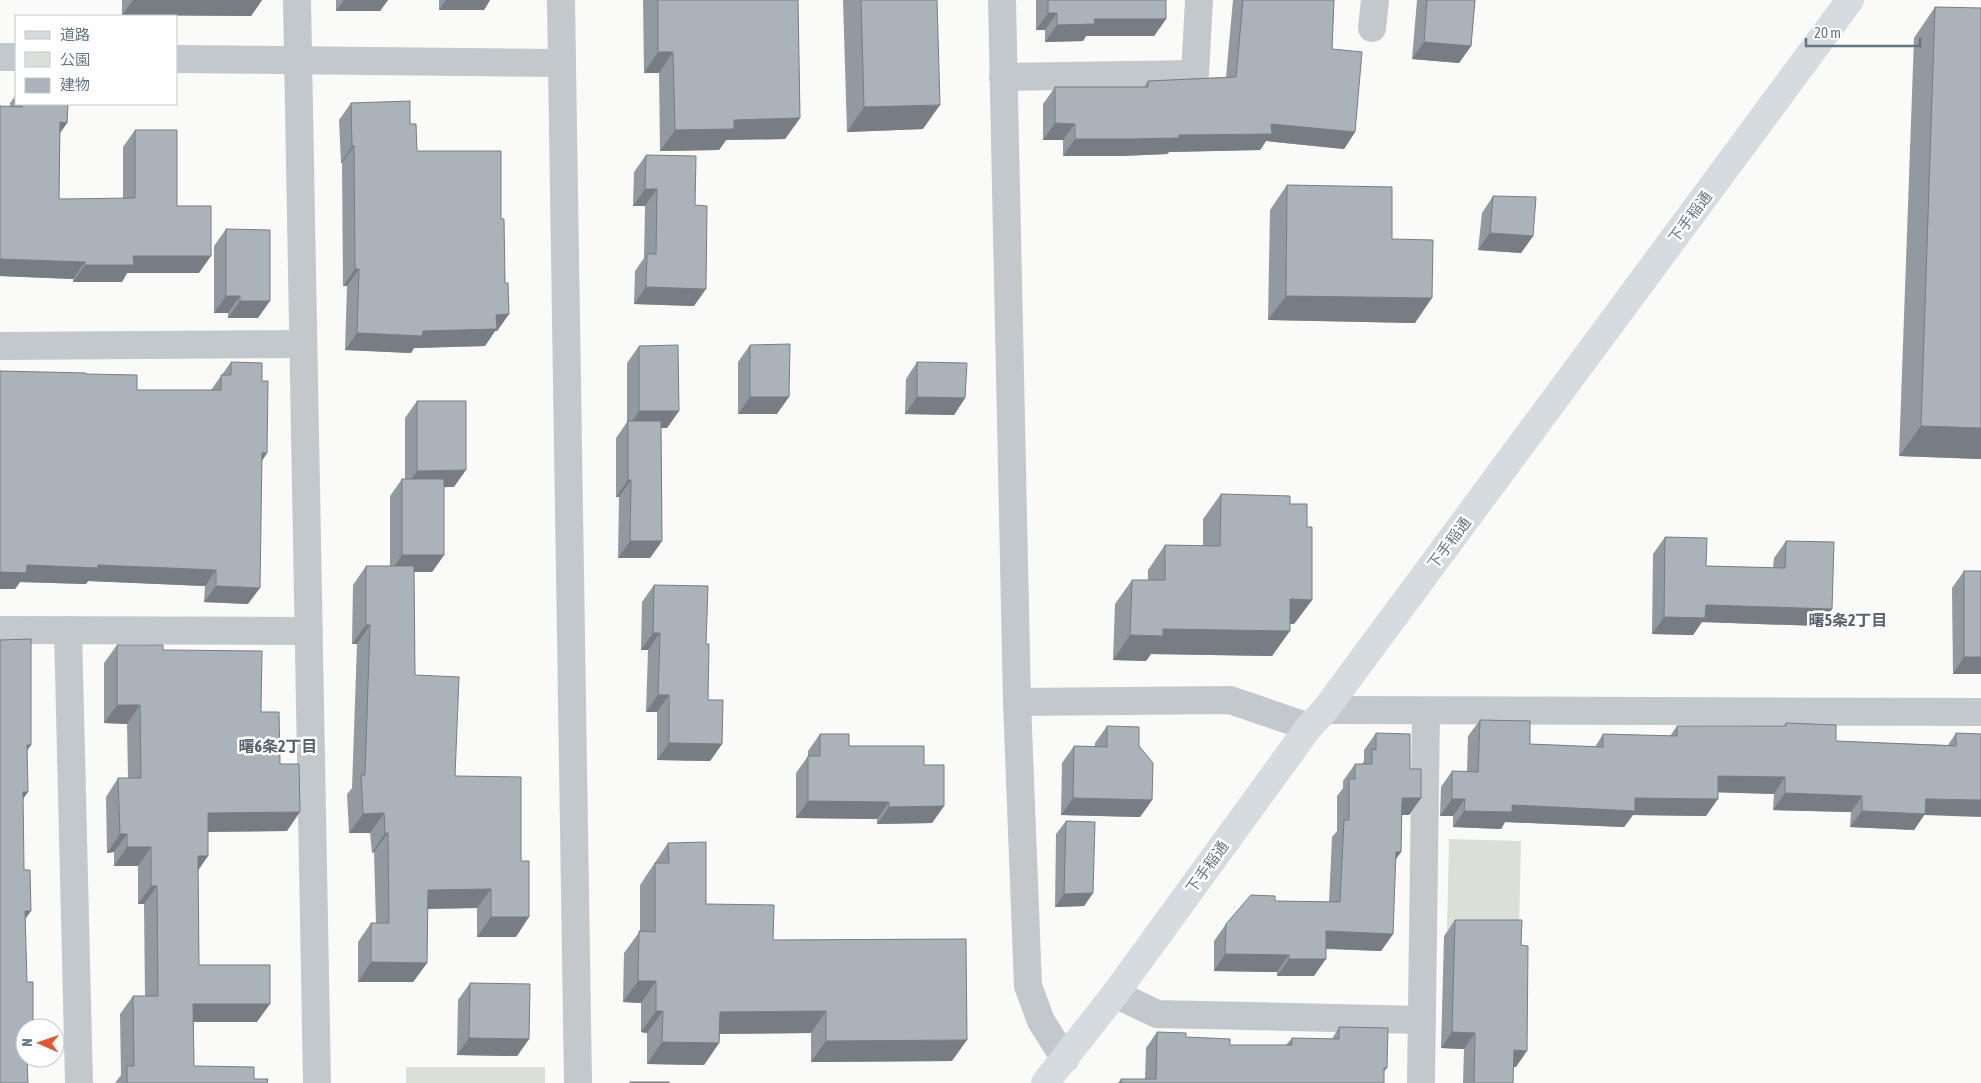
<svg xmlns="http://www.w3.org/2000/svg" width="1981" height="1083" font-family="'Asap Condensed','Noto Sans JP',sans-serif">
<rect width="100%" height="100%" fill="#fafaf8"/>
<!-- green -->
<g fill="#dadfd7">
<polygon points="1449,839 1521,841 1519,932 1447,931"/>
<rect x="406" y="1067" width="139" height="16"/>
</g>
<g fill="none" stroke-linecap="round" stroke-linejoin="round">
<!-- street -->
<g stroke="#c3c8cc" stroke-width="28">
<polyline points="297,0 317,1083"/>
<polyline points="561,0 578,1083"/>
<polyline points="1002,0 1017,702 1028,986 1041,1021 1065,1059"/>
<polyline points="1372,28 1375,0"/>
<polyline points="0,57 16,57"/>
<polyline points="176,59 562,63"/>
<polyline points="1003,77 1195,74 1199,0"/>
<polyline points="0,346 303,344"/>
<polyline points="0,630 309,631"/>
<polyline points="68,630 79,1083"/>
<polyline points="1017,702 1230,700 1309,727"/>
<polyline points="1325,710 1981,712"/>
<polyline points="1115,994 1157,1014 1422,1020"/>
<polyline points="1421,1083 1426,711"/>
</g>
<!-- secondary -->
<polyline stroke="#d6dbdf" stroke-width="28" points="1045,1083 1115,994 1309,727 1325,710 1850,0"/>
</g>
<!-- wall -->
<g fill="#929a9f">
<polygon points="122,0 262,0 251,16 122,15"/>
<polygon points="336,0 388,0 380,11 336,11"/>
<polygon points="439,0 490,0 484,10 439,10"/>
<polygon points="643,0 798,0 800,118 785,139 726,140 719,150 660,151 659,73 644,73"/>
<polygon points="843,0 937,0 923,129 847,132"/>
<polygon points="1036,0 1166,0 1166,19 1154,36 1086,36 1083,41 1045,42 1045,30 1036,30"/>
<polygon points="1233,0 1334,0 1332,49 1355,132 1344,149 1266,141 1260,150 1169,152 1167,154 1121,156 1063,156 1063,140 1043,140 1043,104 1055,87 1144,87 1148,81 1226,77"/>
<polygon points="1417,0 1475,0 1471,46 1459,63 1412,59"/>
<polygon points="1935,7 1981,459 1899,456 1914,38"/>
<polygon points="16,95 16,104 68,104 67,123 60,133 59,199 123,199 123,147 135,130 177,206 199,273 127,273 122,282 73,282 73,279 0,276 0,106 10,107 10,103"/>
<polygon points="351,103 410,124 417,151 501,219 505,283 509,314 497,331 495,331 485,346 414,348 411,353 345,350 347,286 343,286 342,163 341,163 339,120"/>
<polygon points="646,155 694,306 634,304 635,271 644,258 645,206 633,206 634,172"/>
<polygon points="1287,185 1392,239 1415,323 1268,320 1270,210"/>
<polygon points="1493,196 1533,236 1521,253 1478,250 1482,213"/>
<polygon points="226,229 258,318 228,318 228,313 214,313 214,246"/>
<polygon points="750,345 777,414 738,414 738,362"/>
<polygon points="639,346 679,411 667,428 661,428 662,541 650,558 618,558 619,497 616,497 616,438 627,422 627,363"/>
<polygon points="231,362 262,381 267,453 262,460 248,604 204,602 205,586 88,581 86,584 20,582 15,589 0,589 0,371 86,374 137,390 211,390"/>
<polygon points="917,362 965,398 954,415 905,414 906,379"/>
<polygon points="417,401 454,487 444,487 444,555 432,572 414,572 415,675 455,776 516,937 477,937 477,908 428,909 427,963 413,982 358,982 358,942 371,923 376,923 374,852 372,853 370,833 349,833 347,794 352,788 357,644 352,644 353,585 366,566 390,566 390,496 402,479 405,479 405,418"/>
<polygon points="1221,494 1290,504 1307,527 1312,600 1294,624 1290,624 1272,656 1151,654 1146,661 1113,660 1115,604 1132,580 1148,580 1148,570 1165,545 1203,546 1203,519"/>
<polygon points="1665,537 1706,566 1773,568 1774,558 1786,541 1832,609 1820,626 1702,622 1693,635 1652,634 1653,554"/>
<polygon points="1964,571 1981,571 1981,674 1953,674 1952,588"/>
<polygon points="654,585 706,644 708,700 722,744 710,761 657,760 657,712 646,712 648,650 641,650 642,602"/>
<polygon points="117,645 163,650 261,712 280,764 287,831 208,832 198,870 199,965 257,1022 193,1022 194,1066 254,1079 267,1083 115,1083 121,1075 120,1014 133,996 145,996 144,904 138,904 138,866 114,866 114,852 107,853 106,797 118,778 128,778 127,724 104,723 104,663"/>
<polygon points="1480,720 1530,744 1595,747 1603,734 1670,736 1677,726 1784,726 1786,723 1836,741 1948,745 1956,733 1981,734 1914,830 1850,827 1851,812 1773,810 1774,794 1718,792 1706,816 1633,815 1624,827 1505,822 1501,829 1453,827 1453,816 1440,816 1441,787 1452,771 1467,771 1468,736"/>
<polygon points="1107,726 1152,800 1140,817 1061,815 1062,763 1074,746 1095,746 1095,743"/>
<polygon points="1376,733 1410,769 1421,798 1409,815 1402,815 1401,852 1395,860 1393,934 1381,951 1326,949 1314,976 1277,976 1277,972 1214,971 1214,941 1226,924 1275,901 1329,902 1332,837 1337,831 1337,796 1343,788 1343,781 1355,764 1362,764 1364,761 1364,750"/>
<polygon points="820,734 849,746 924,765 944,806 932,823 877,824 877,819 796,818 796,773 808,756 808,751"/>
<polygon points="1066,821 1093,893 1084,906 1055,907 1056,834"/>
<polygon points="668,843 706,904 773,940 952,1061 811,1062 811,1033 720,1034 719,1043 704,1065 647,1064 647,1033 641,1032 641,1003 623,1002 624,953 640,931 640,885"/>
<polygon points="1455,920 1516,1067 1513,1067 1513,1083 1463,1083 1464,1049 1441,1048 1444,936"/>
<polygon points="470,983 529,1039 517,1056 457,1055 458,1000"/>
<polygon points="1339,1027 1387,1068 1384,1072 1384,1083 1118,1083 1121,1079 1145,1079 1146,1048 1157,1032 1230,1045 1286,1045 1292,1038 1332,1039"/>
</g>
<!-- shaded-wall -->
<g fill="#777d82">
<polygon points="133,0 262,0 251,16 122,15"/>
<polygon points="344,0 388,0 380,11 336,11"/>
<polygon points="446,0 490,0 484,10 439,10"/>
<polygon points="1048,13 1057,13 1045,30 1036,30"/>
<polygon points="1094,19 1166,19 1154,36 1086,36 1083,41 1045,42 1057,25"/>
<polygon points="1424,42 1471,46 1459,63 1412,59"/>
<polygon points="658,52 673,52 659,73 644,73"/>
<polygon points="940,105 923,129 847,132 864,107"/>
<polygon points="800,118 785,139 726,140 719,150 660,151 675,130 734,120"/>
<polygon points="60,122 67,123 55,140"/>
<polygon points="1055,123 1075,124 1063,140 1043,140"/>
<polygon points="1271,124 1355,132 1344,149 1266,141 1260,150 1169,152 1167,154 1121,156 1063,156 1075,139 1179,135"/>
<polygon points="352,146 354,146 342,163 341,163"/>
<polygon points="645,189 657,189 645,206 633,206"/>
<polygon points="1490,233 1533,236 1521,253 1478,250"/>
<polygon points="133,256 211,256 199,273 127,273 122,282 73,282 85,265"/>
<polygon points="0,259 85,262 73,279 0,276"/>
<polygon points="355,269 359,269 347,286 343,286"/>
<polygon points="646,287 706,289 694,306 634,304"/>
<polygon points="226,296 240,296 228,313 214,313"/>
<polygon points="1286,296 1432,298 1415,323 1268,320"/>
<polygon points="240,301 270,301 258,318 228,318"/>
<polygon points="509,314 497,331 495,331 485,346 414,348 411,353 345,350 357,333 423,331 496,315"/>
<polygon points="750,397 789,397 777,414 738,414"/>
<polygon points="917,397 965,398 954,415 905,414"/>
<polygon points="639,411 679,411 667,428 628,428 628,427"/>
<polygon points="1921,426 1981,428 1981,459 1899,456"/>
<polygon points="262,453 267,453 256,470"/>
<polygon points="466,470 454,487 405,488 417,471"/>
<polygon points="628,480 631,480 619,497 616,497"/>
<polygon points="630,541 662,541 650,558 618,558"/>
<polygon points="402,555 444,555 432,572 390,572"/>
<polygon points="27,565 98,565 216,570 205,586 88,581 86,584 20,582 15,589 0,589 0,572"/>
<polygon points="216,586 260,588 248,604 204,602"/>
<polygon points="1290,599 1312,600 1294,624 1273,624"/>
<polygon points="1706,605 1832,609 1820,626 1702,622 1693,635 1652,634 1664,617"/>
<polygon points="366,625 370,625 357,644 352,644"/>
<polygon points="1163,629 1290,631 1272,656 1151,654 1146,661 1113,660 1130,635"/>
<polygon points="653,633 660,633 648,650 641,650"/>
<polygon points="1964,657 1981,657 1981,674 1953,674"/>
<polygon points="658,695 669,695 657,712 646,712"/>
<polygon points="117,705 140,705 127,724 104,723"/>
<polygon points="669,743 722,744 710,761 657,760"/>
<polygon points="27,745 31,745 19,762"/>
<polygon points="1718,776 1785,777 1774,794 1706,792"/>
<polygon points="23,792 28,792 16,809"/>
<polygon points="1785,793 1862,796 1851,812 1773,810"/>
<polygon points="1073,798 1152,800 1140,817 1061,815"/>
<polygon points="1402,798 1421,798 1409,815 1390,815"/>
<polygon points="1635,798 1718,799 1706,816 1633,815 1624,827 1505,822 1501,829 1453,827 1464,811 1512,805"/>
<polygon points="1452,799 1465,799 1453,816 1440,816"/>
<polygon points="1926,799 1981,800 1981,817 1924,815 1914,830 1850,827 1862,811"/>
<polygon points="808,801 889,802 877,819 796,818"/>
<polygon points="944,806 932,823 877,824 889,807"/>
<polygon points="300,812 287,831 195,832 208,813"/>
<polygon points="384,813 370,833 349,833 363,814"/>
<polygon points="385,833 388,833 374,852 372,853"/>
<polygon points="120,834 127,834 114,852 107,853"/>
<polygon points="127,847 151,847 138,866 114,866"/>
<polygon points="1396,852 1401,852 1389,869"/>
<polygon points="198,856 208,856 195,875"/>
<polygon points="151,886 157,886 144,904 138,904"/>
<polygon points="491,889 477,908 415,909 428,890"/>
<polygon points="1093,893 1084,906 1055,907 1064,894"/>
<polygon points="25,911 31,911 19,928"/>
<polygon points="491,917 529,917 516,937 477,937"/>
<polygon points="1326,931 1393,934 1381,951 1314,948"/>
<polygon points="1225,954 1289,955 1277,972 1214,971"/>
<polygon points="1289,959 1326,959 1314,976 1277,976"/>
<polygon points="371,962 427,963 413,982 358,982"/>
<polygon points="638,981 656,981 641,1003 623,1002"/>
<polygon points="193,1004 270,1004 257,1022 181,1022"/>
<polygon points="656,1011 663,1011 647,1033 641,1032"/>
<polygon points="826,1011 811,1033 705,1034 720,1012"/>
<polygon points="33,1022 29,1028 25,1028 26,1023"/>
<polygon points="1452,1032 1475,1033 1464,1049 1441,1048"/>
<polygon points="469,1038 529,1039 517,1056 457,1055"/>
<polygon points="967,1040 952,1061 811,1062 826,1041"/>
<polygon points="662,1042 719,1043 704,1065 647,1064"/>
<polygon points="1514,1050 1527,1051 1516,1067 1503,1066"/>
</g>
<!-- building -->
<g fill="#aab3b9" stroke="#777d82">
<polygon points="658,0 798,0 800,118 734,120 734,129 675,130 673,52 658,52"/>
<polygon points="861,0 937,0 940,105 864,107"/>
<polygon points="1048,0 1166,0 1166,19 1094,19 1095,24 1057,25 1057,13 1048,13"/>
<polygon points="1243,0 1334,0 1332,49 1362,52 1355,132 1271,124 1272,134 1179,135 1179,138 1132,139 1075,139 1075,124 1055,123 1055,87 1148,87 1148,81 1236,77"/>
<polygon points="1427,0 1475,0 1471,46 1424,42"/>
<polygon points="1935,7 1981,8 1981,428 1921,426"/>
<polygon points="410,101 410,124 416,124 417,151 501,151 501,219 504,219 505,283 508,283 509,314 496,315 497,329 423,331 422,336 357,333 359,269 355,269 354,146 352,146 351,103"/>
<polygon points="22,104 68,104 67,123 60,122 59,199 135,198 135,130 177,130 177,206 211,206 211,256 133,256 134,265 85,265 85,262 0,259 0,106 22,107"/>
<polygon points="646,155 696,156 695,205 707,206 706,289 646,287 647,254 656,254 657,189 645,189"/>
<polygon points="1287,185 1392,187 1392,239 1433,240 1432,298 1286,296"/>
<polygon points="1493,196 1536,197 1533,236 1490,233"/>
<polygon points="226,229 270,230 270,301 240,301 240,296 226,296"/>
<polygon points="790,344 789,397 750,397 750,345"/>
<polygon points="678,345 679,411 639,411 639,346"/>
<polygon points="231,362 262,363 262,381 268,381 267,453 262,453 260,588 216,586 216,570 98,565 98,568 27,565 26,573 0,572 0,371 86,373 86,374 137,375 137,390 221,390 221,375 231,375"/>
<polygon points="917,362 967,363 965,398 917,397"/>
<polygon points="417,401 466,401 466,470 417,471"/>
<polygon points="628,421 661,421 662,541 630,541 631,480 628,480"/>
<rect x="402" y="479" width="42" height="76"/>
<polygon points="1221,494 1290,496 1290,504 1307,504 1307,527 1312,527 1312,600 1290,599 1290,631 1163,629 1163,636 1130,635 1132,580 1165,580 1165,545 1220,546"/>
<polygon points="1665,537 1707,538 1706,566 1785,568 1786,541 1834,542 1832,609 1706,605 1705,618 1664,617"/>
<polygon points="366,566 414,566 415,675 459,677 455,776 521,777 521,861 529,861 529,917 491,917 491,889 428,890 427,963 371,962 371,923 389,923 388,833 385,833 384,813 363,814 361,775 365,775 370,625 366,625"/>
<rect x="1964" y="571" width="17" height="86"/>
<polygon points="654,585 708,586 706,644 709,644 708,700 723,700 722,744 669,743 669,695 658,695 660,633 653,633"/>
<polygon points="31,639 31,745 27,745 28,792 23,792 24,870 30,870 31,911 25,911 27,982 33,982 33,1022 26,1023 26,1028 25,1028 25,1058 27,1058 28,1083 0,1083 0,640"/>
<polygon points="117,645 163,645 163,650 262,651 261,712 279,712 280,764 299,764 300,812 208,813 208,856 198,856 199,965 270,965 270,1004 193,1004 194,1066 254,1067 254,1079 268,1079 267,1083 127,1083 127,1066 134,1066 133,996 158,996 157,886 151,886 151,847 127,847 127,834 120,834 118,778 141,778 140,705 117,705"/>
<polygon points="1480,720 1530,721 1530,744 1603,747 1603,734 1677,736 1677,726 1786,726 1786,723 1836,725 1836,741 1956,746 1956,733 1981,734 1981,800 1926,799 1925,814 1862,811 1862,796 1785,793 1785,777 1718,776 1718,799 1635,798 1635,811 1512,805 1512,812 1464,811 1465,799 1452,799 1452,771 1478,772"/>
<polygon points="1107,726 1139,727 1139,746 1153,763 1152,800 1073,798 1074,746 1107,747"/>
<polygon points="1376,733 1410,734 1410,769 1421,769 1421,798 1402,798 1401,852 1396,852 1393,934 1326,931 1326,959 1289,959 1289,955 1225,954 1226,924 1251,895 1275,896 1275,901 1340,902 1344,820 1349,820 1349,779 1355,779 1355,764 1372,764 1372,749 1376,750"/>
<polygon points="820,734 849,734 849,746 924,746 924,765 944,765 944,806 889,807 889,802 808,801 808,756 820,756"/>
<polygon points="1066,821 1095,822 1093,893 1064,894"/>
<polygon points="706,842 706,904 774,905 773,940 966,939 967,1040 826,1041 826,1011 720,1012 719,1043 662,1042 663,1011 656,1011 656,981 638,981 639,931 655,932 655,863 669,863 668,843"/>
<polygon points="1455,920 1522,920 1521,945 1528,946 1527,1051 1514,1050 1513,1083 1474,1083 1475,1033 1452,1032"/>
<polygon points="470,983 530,984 529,1039 469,1038"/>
<polygon points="1339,1027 1388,1028 1387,1068 1384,1068 1384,1083 1121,1083 1121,1079 1156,1079 1157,1032 1186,1033 1186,1037 1230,1039 1230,1045 1292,1045 1292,1038 1339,1039"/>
<rect x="630" y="1082" width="39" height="1"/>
</g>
<g text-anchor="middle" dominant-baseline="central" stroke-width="5" stroke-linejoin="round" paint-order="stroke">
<!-- street labels -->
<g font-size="15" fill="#657683" stroke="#fff">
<text transform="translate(1690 217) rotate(-53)">下手稲通</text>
<text transform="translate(1449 543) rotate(-53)">下手稲通</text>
<text transform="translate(1207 867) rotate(-54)">下手稲通</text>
</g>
<!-- neighbourhood labels -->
<g font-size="16" font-weight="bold" fill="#57646e" stroke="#fff">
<text x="1848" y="620">曙5条2丁目</text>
<text x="278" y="746">曙6条2丁目</text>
</g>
</g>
<!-- legend -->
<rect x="15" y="15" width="162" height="90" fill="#ffffff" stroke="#c1c8cd"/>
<rect x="25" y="31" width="25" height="8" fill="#d6dbdf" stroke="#c1c8cd"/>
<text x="60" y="40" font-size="15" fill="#657683">道路</text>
<rect x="25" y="52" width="25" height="15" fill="#dadfd7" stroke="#c1c8cd"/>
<text x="60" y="65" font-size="15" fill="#657683">公園</text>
<rect x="25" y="78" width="25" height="15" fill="#aab3b9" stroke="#c1c8cd"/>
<text x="60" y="90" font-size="15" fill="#657683">建物</text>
<!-- north arrow -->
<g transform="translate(40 1043) rotate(272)"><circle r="24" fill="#ffffff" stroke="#c1c8cd"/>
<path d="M0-4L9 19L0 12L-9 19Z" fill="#e4572e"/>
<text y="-8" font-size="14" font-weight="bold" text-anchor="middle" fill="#657683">N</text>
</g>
<!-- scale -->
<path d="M1806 38v8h114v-8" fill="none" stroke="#657683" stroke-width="2.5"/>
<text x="1814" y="38" font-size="15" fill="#657683" stroke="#ffffff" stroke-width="4" paint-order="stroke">20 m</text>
</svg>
